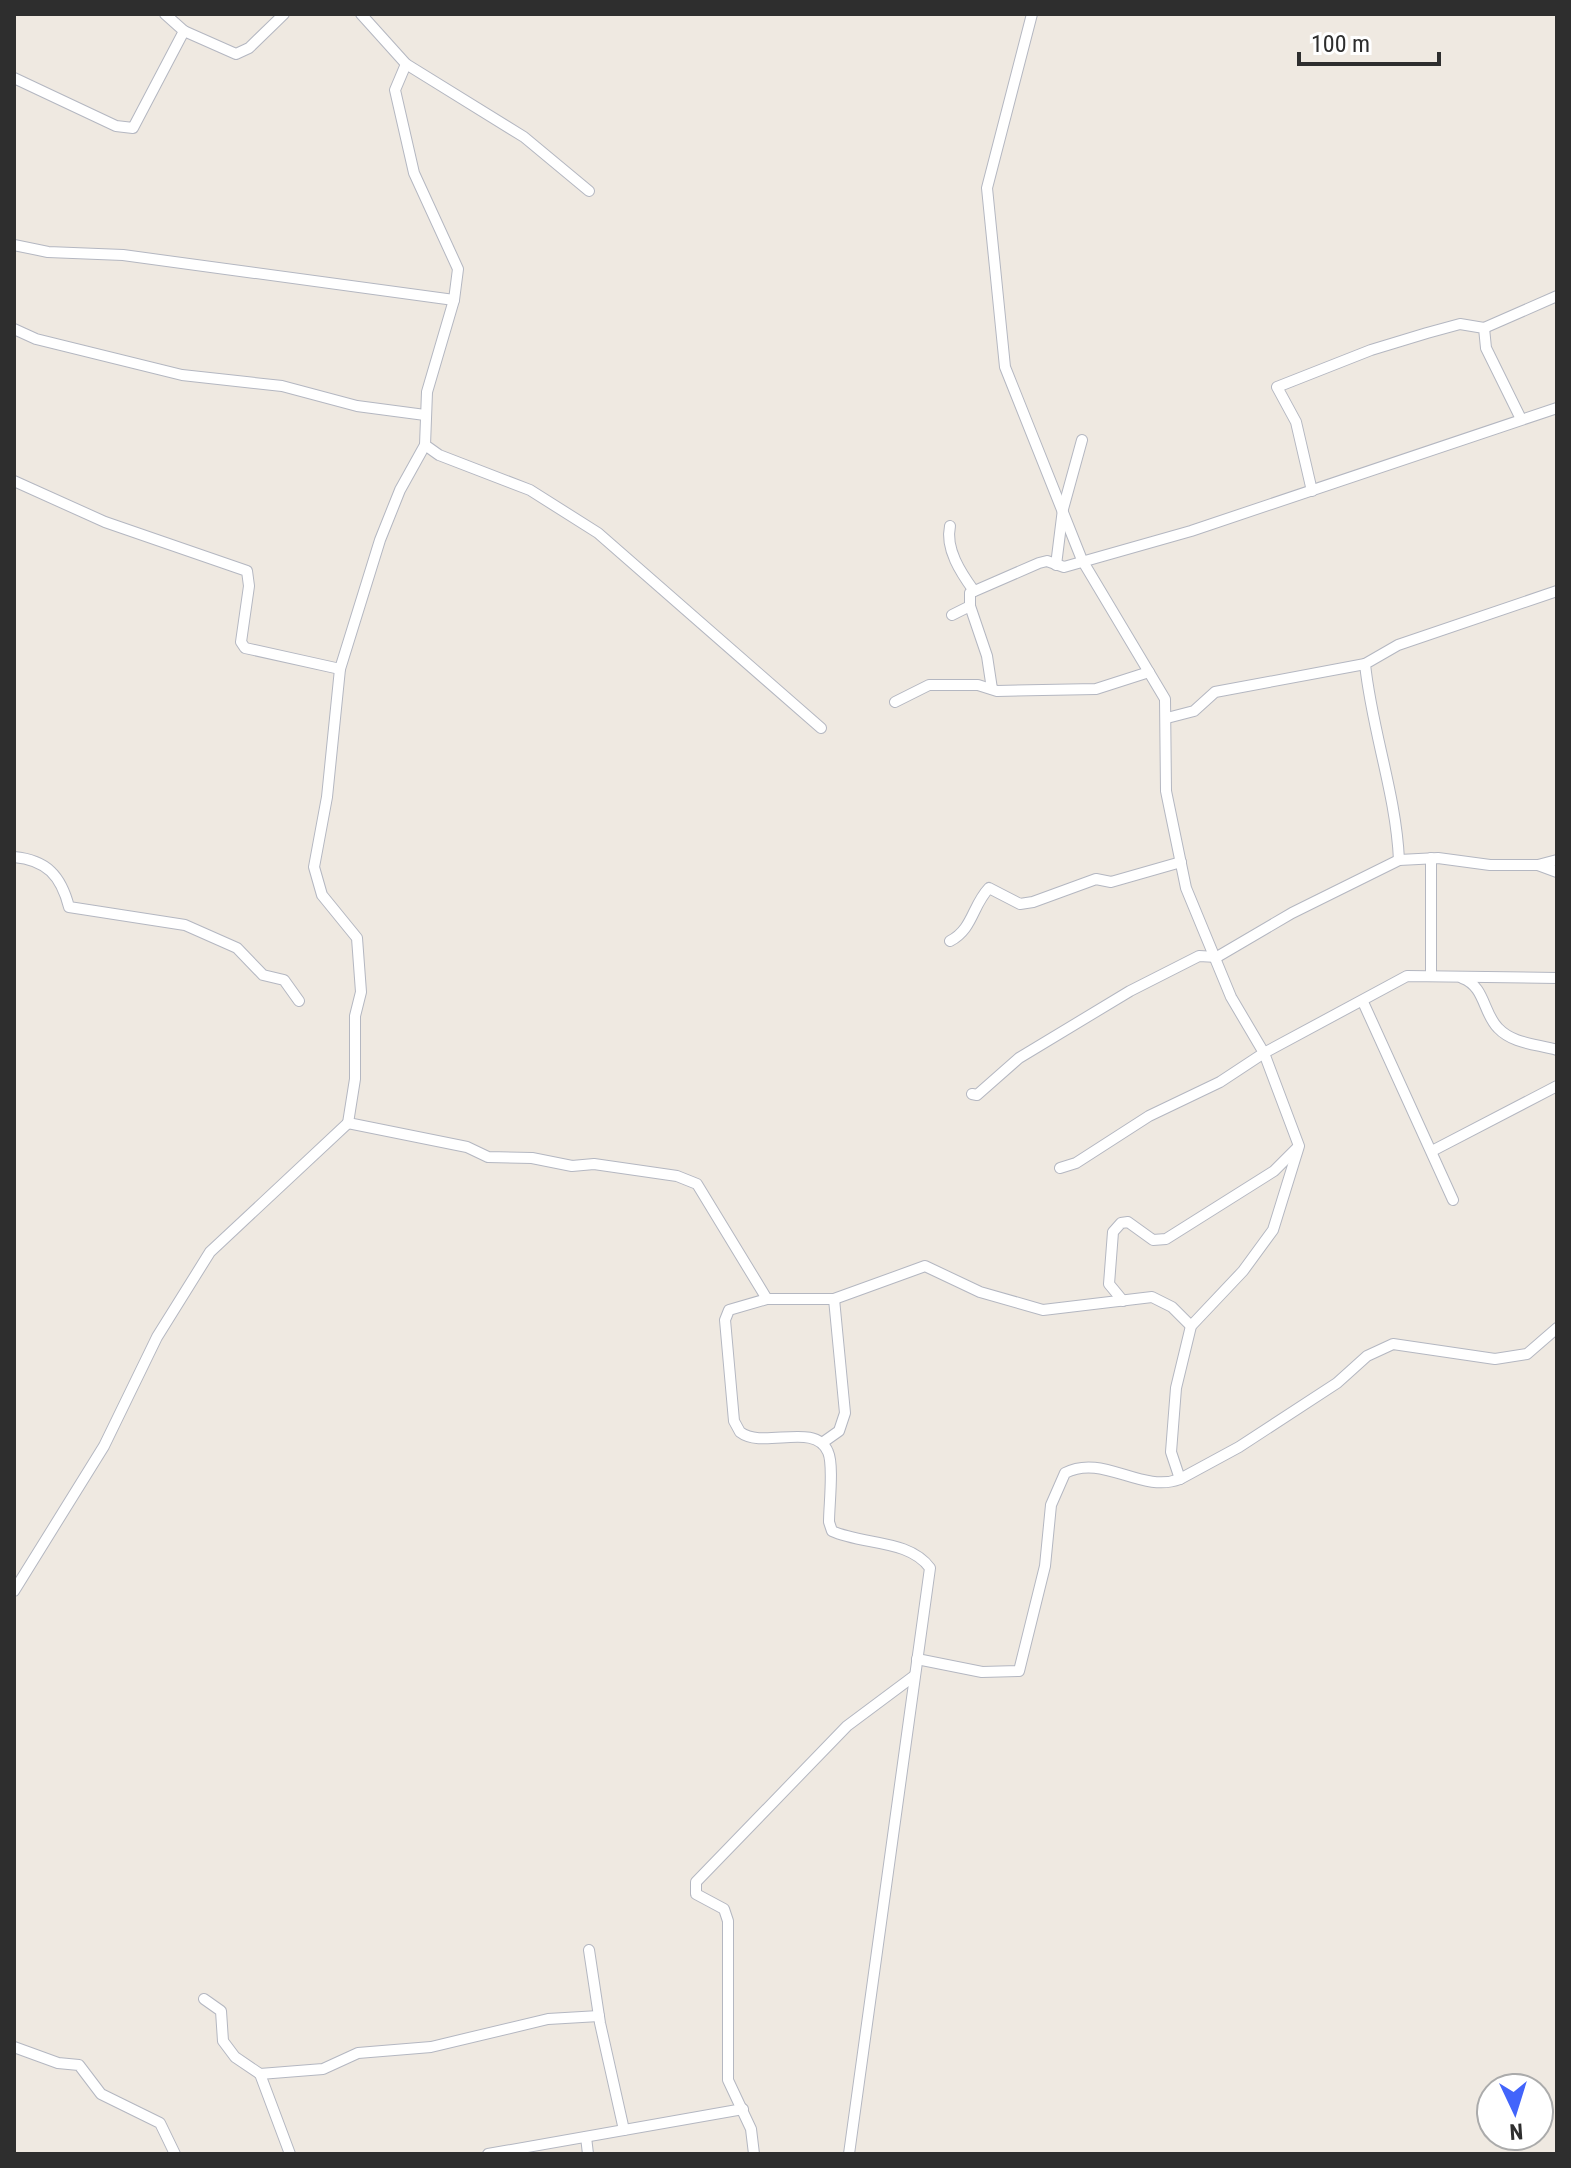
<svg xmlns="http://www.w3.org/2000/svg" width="1571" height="2168" font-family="'Roboto Condensed',sans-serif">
<rect width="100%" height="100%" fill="#efe9e1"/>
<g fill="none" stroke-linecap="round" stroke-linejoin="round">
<defs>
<g id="minor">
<polyline points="361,14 406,64 524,137 589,191"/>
<polyline points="1032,14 987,188 1005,367 1082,560 1165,699 1166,791 1186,888 1231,997 1264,1053 1299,1146 1273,1230 1243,1271 1191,1326 1176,1388 1171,1452 1180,1479 1239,1447 1337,1383 1367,1356 1393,1344 1495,1359 1527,1354 1557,1328"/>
<polyline points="184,31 236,54 249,48 284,14"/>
<polyline points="406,64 395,90 414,173 458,269 454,300 427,392 425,445 439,455 530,490 598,533 821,728"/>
<polyline points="14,78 116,126 133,128 184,31 165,14"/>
<polyline points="14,245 48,252 123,255 454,300"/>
<polyline points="1484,328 1557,296"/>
<polyline points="14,329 36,339 182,375 282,386 357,406 425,415"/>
<polyline points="425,445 400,490 380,540 340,669 327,797 314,867 322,895 357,938 361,992 355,1016 355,1079 348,1123 467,1147 488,1157 532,1158 572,1166 594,1164 677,1176 697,1184 767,1299"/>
<polyline points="14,481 105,522 247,571 249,586 241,642 245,648 340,669"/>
<polyline points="1312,491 1296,422 1277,387 1371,350 1427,333 1460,324 1484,328 1486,348 1521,419"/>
<path d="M 950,526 C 945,549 961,573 974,591"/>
<polyline points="1056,565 1063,509 1082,440"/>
<polyline points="970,606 987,656 992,689"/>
<polyline points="952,615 970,606 970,593 1039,563 1047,561 1064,567 1191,531 1557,408"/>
<polyline points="895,702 929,685 978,685 997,691 1096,689 1149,672"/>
<polyline points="1167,718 1194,711 1215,692 1365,664"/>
<path d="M 14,857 C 47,860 61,876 69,907 L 185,925 L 237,948 L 263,975 L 284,980 L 299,1001"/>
<polyline points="1431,858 1431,974"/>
<path d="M 1399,860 C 1396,794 1372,731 1365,664 L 1398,645 L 1557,591"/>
<polyline points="1538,865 1557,872"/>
<path d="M 950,941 C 973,929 972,906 989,888 L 1020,904 L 1033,902 L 1096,879 L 1111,882 L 1181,862"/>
<path d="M 1462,978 C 1485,986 1483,1013 1498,1028 C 1513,1044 1537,1044 1557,1050"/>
<polyline points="1363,1002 1453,1200"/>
<polyline points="972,1094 977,1095 1019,1058 1130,991 1199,956 1217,957 1292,913 1399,860 1438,858 1490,865 1538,865 1557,860"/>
<polyline points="1432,1151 1557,1086"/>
<polyline points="1060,1168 1076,1163 1149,1116 1220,1082 1264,1053 1407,976 1557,978"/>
<polyline points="1123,1301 1109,1284 1113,1232 1121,1223 1128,1222 1153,1240 1166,1239 1274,1171 1298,1147"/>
<polyline points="822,1443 839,1431 845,1413 834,1299"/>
<polyline points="14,1591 104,1446 157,1337 210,1252 348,1123"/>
<path d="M 917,1659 L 982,1672 L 1019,1671 L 1045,1566 L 1051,1505 L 1065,1473 C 1103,1453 1141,1494 1180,1479"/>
<polyline points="589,1950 600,2023 624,2130"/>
<polyline points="204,1999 221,2011 223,2041 235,2057 260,2074 290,2154"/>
<polyline points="14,2047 58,2063 79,2065 101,2094 160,2123 175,2154"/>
<polyline points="260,2074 323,2069 358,2053 431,2047 548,2019 599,2016"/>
<polyline points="586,2137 588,2154"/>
<polyline points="488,2154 743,2109"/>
<polyline points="754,2154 751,2129 728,2080 728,1921 724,1909 696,1894 696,1882 847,1726 914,1676"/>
<path d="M 849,2154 L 930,1568 C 909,1539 862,1545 832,1531 L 829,1522 C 829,1505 834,1465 828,1452 C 815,1421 763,1450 740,1432 L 734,1421 L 725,1320 L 729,1310 L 767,1299 L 834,1299 L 925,1266 L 980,1292 L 1043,1310 L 1152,1297 L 1172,1307 L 1191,1326"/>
</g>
</defs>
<!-- minor casing -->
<use href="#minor" stroke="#b4b7c1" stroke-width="12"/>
<!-- minor -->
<use href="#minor" stroke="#fff" stroke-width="10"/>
</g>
<!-- border -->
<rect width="1571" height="2168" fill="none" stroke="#2e2e2e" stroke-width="32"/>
<!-- north arrow -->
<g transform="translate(1515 2112) rotate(176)"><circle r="38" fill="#ffffff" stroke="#ababab" stroke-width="2"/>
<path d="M0-6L14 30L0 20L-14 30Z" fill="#4264fb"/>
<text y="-12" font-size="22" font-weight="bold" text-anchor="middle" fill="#2e2e2e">N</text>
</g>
<!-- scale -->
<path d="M1299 52v12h140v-12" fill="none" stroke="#2e2e2e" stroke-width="4"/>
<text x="1311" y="52" font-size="24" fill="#2e2e2e" stroke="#ffffff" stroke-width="6" paint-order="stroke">100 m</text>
</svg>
